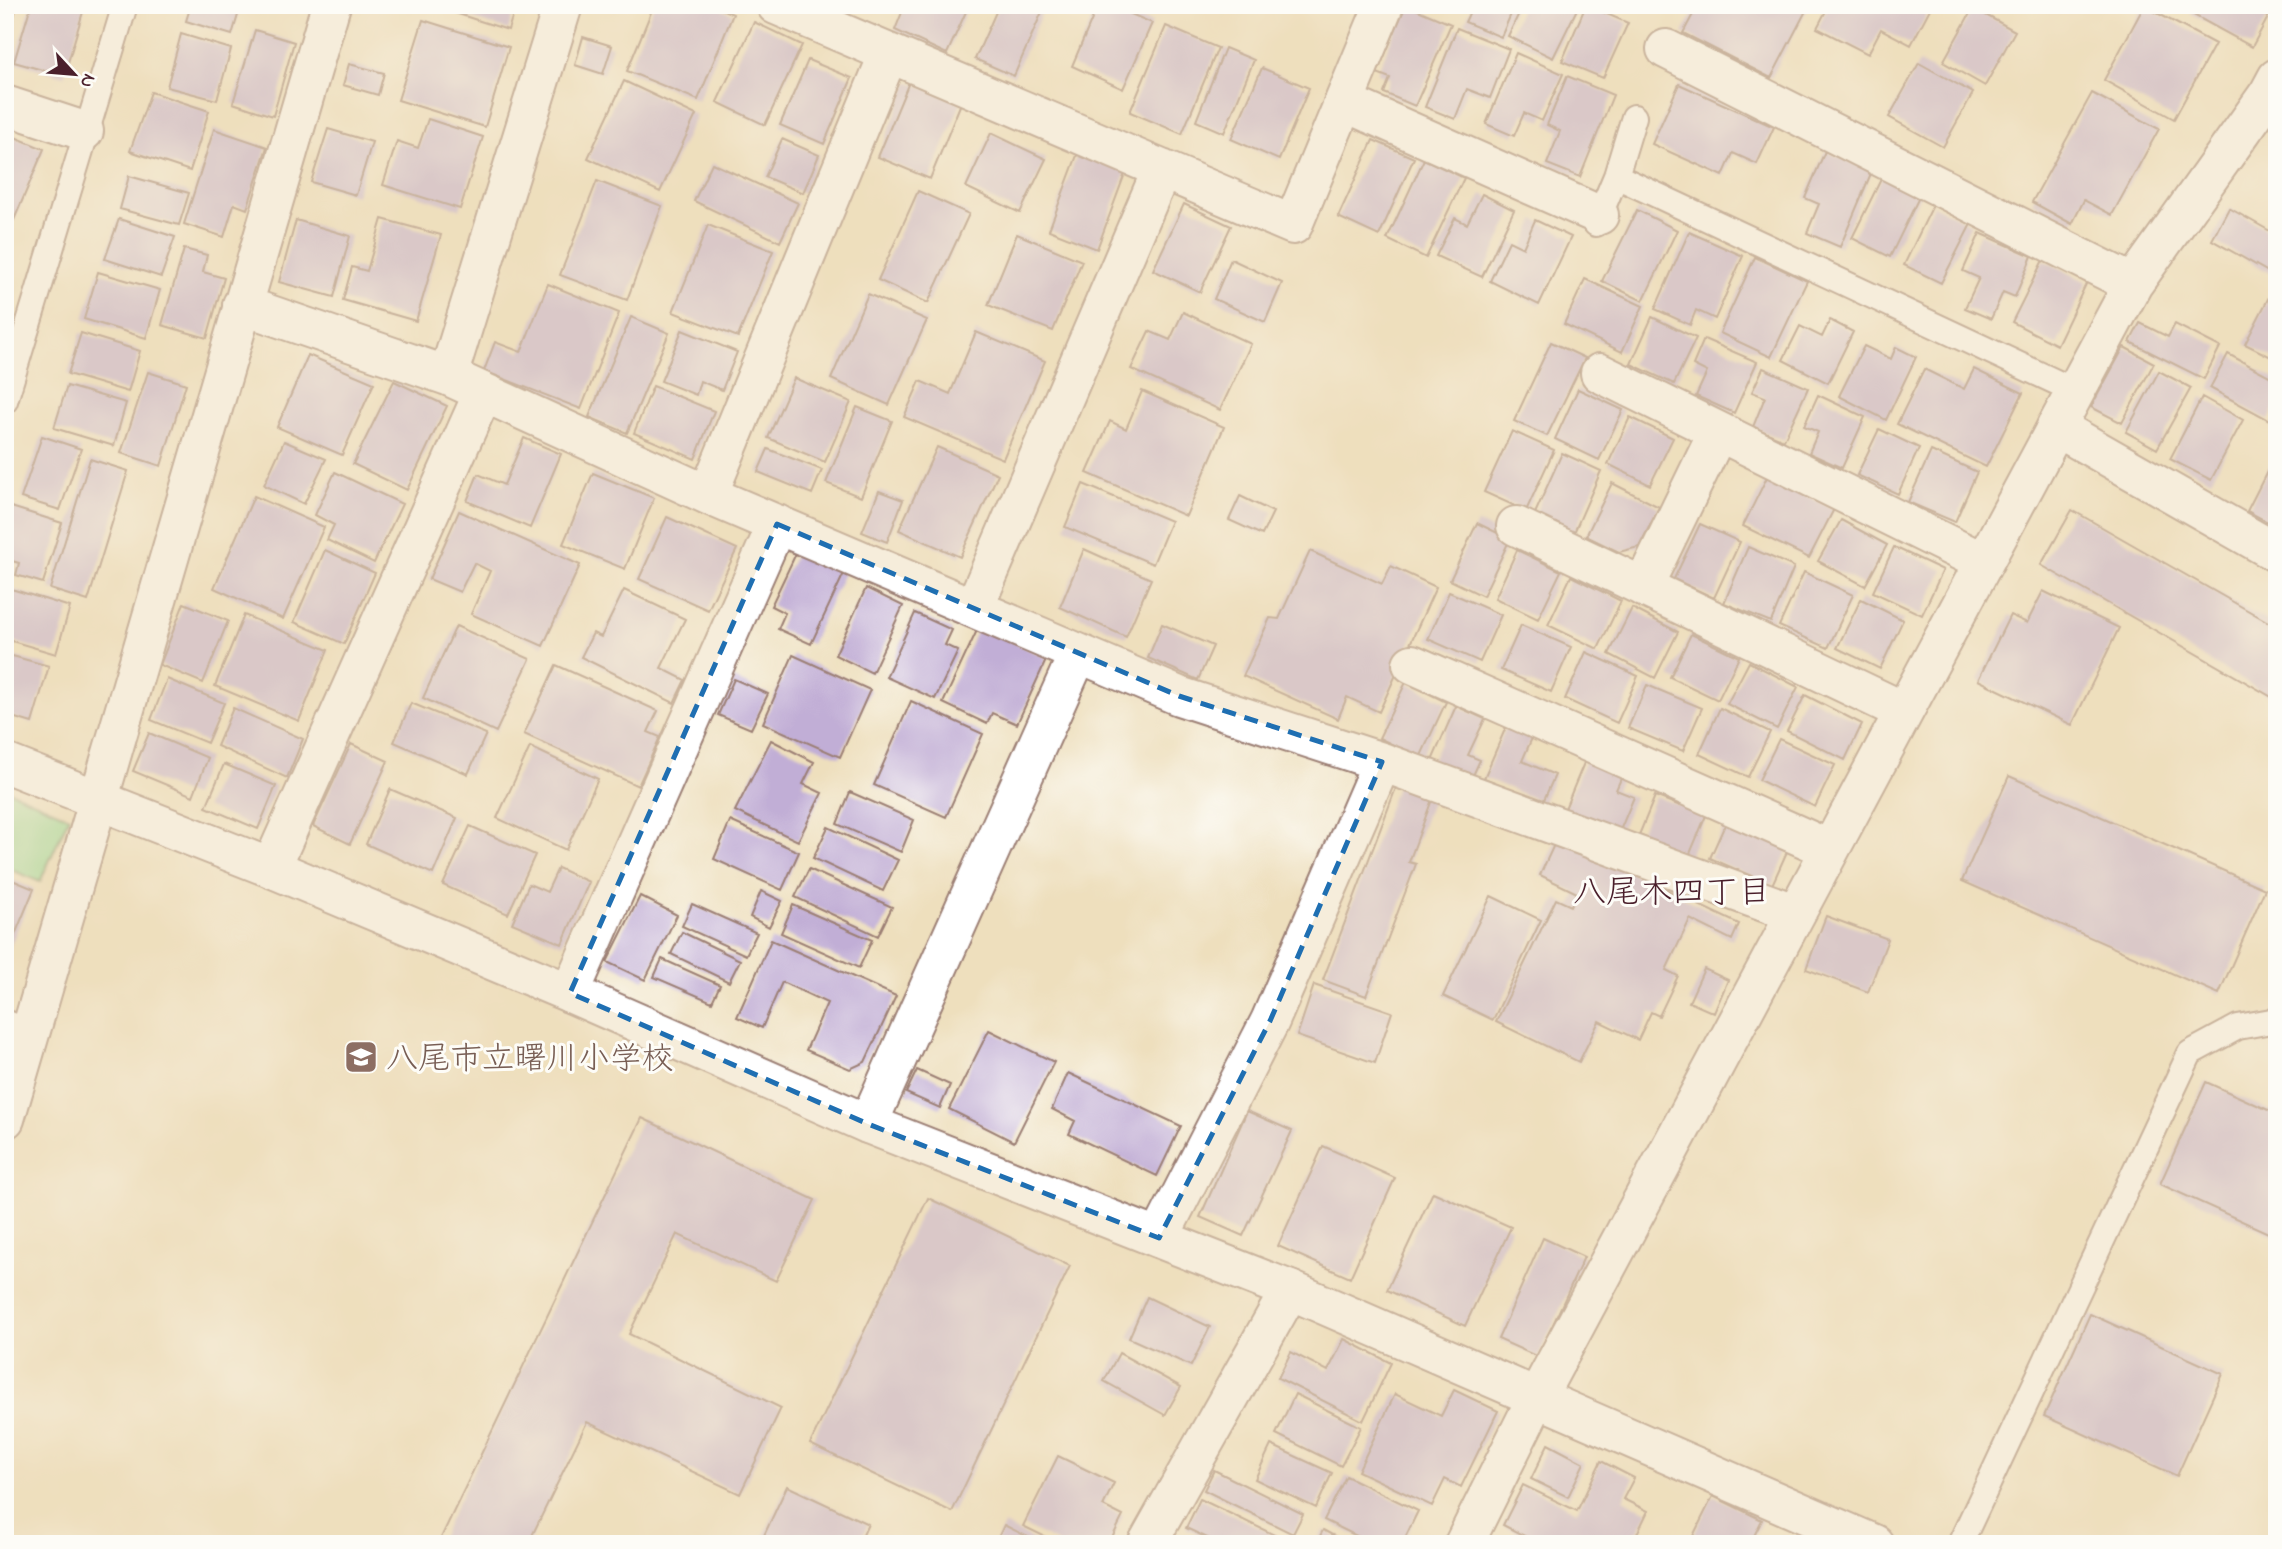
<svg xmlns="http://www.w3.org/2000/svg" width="2282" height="1549" viewBox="0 0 2282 1549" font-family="'Indie Flower','Klee One',sans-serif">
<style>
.green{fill:#91da95;stroke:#6e7c60;stroke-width:2}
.building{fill:#c1aed6}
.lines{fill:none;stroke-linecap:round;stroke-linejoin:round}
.service-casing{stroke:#9c7f74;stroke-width:28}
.minor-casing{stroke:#9c7f74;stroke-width:42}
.tertiary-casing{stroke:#9c7f74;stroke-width:42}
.service{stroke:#fff;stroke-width:24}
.minor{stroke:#fff;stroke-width:38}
.tertiary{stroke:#fff;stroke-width:38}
.marked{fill:none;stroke:#1f6fb2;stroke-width:5;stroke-dasharray:14 9;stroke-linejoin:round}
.labels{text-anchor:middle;stroke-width:6;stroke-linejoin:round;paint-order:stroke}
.education-label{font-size:32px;fill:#785e54;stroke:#fdfcf7;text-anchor:start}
.neighbourhood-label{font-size:33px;fill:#4a1f2b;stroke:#fdfcf7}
</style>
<rect width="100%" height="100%" fill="#fdfcf7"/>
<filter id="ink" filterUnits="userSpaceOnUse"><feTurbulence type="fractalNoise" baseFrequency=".0143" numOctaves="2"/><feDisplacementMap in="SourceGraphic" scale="14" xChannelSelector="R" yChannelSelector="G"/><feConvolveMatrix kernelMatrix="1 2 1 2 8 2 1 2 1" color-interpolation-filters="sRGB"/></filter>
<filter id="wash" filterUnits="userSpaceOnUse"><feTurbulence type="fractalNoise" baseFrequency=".00686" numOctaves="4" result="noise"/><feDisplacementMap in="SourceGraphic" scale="28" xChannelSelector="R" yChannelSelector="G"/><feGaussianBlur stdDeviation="1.57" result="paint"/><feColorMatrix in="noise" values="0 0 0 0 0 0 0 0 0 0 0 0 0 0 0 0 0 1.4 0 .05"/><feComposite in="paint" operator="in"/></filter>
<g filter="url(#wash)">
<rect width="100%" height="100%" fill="#eedfbd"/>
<path class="green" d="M5,789L69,817L40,882L5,867Z"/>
<g id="blocks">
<path class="building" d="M5,5H17L6,46H5Z
M31,5H85L64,76L14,62Z
M191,5H241L232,35L186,21Z
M454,5H516L508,30L452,12Z
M654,5H712L733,14L698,100L627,71Z
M905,5H969L947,54L895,30Z
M999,5H1045L1014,76L975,59Z
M1098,5H1110L1152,23L1123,89L1072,66Z
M1406,5L1451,24L1415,106L1384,93L1390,78L1377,73Z
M1473,5H1515L1501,37L1465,22Z
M1523,5H1579L1553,58L1508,36Z
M1586,5L1628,23L1603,78L1562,61Z
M1698,5H1809L1771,78L1683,33Z
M1829,5H1932L1911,45L1881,29L1868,54L1817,28Z
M2194,5H2269L2273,8L2252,47L2190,13Z
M2144,6L2215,44L2174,119L2104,80Z
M1973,8L2015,31L1985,86L1943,62Z
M423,20L509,47L485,127L398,100Z
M754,22L802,45L765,125L717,102Z
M1166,26L1218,48L1182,134L1130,112Z
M1457,28L1509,49L1490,98L1467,89L1455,119L1425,107Z
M255,30L294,42L273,116L233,103Z
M181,34L231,49L217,100L167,87Z
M583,37L612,46L603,74L575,65Z
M1225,48L1254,60L1224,133L1196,121Z
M1516,53L1563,74L1542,121L1524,113L1514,136L1486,124Z
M808,60L852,78L824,144L780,125Z
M1919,63L1973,93L1943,147L1889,117Z
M349,64L384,73L378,95L343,85Z
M1262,68L1309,88L1279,160L1231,139Z
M1567,76L1613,95L1580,177L1547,164L1560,131L1547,125Z
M624,81L696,115L660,192L588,158Z
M909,82L961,103L930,179L878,157Z
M1679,84L1774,127L1757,164L1733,153L1723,176L1652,144Z
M151,92L209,111L190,171L130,151Z
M2092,93L2159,129L2112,215L2084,200L2072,224L2032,202Z
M428,119L483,137L460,209L383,185L397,141L418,148Z
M214,129L267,147L247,209L234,204L224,237L184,224Z
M328,129L372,142L356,195L311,182Z
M5,133L44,149L14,220L5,217Z
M991,133L1046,159L1020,213L966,187Z
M782,139L819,155L803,193L765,177Z
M1373,140L1414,158L1379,236L1338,217Z
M1079,150L1127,168L1097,249L1049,230Z
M1825,151L1872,171L1840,247L1807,233L1819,204L1805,198Z
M1424,159L1464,178L1426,258L1387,239Z
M712,163L798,203L780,242L694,201Z
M1884,173L1922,191L1890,257L1852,238Z
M129,176L189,193L179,225L120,209Z
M597,181L662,206L627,300L560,275Z
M918,191L969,214L928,303L878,280Z
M1482,194L1514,210L1482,277L1436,256L1455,218L1467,224Z
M1184,204L1231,226L1200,292L1153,270Z
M1933,205L1971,224L1941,283L1904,265Z
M2229,208L2277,235V277L2212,240Z
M1637,210L1677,230L1643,301L1602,281Z
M119,219L175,237L161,277L105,259Z
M382,219L441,235L416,321L343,300L352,267L367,271Z
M296,220L350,236L334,297L279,282Z
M1535,220L1571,237L1539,305L1490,281L1509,241L1523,248Z
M708,225L773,251L738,337L673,312Z
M1689,232L1743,256L1715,319L1696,310L1690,325L1655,309Z
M1980,233L2032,256L2015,297L2003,292L1991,319L1965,308L1979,278L1963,271Z
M1017,234L1082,261L1053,331L988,305Z
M184,249L207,255L203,272L224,278L207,338L162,325Z
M1755,257L1807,281L1771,357L1720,333Z
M1231,259L1282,283L1265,322L1214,299Z
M2043,260L2087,282L2057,345L2012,322Z
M98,272L160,290L146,338L84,319Z
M1585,279L1643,306L1622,352L1564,324Z
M548,284L619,313L581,409L484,371L495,342L521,352Z
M2272,291L2277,293V360L2245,344Z
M868,294L927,320L889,405L831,379Z
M1183,312L1251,344L1220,410L1131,369L1149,331L1170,340Z
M631,317L669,333L627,433L589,417Z
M1652,317L1696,338L1674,384L1631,364Z
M1830,320L1853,332L1828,383L1783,360L1800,326L1822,337Z
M2140,323L2168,337L2175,324L2220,347L2204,379L2130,342Z
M682,330L737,352L722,390L700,381L696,395L661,381Z
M976,332L1045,361L1003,459L904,417L920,381L950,394Z
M81,333L140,351L128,392L68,374Z
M1704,339L1757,362L1734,413L1696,396L1707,372L1693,365Z
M1551,342L1585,358L1547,436L1514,421Z
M1864,346L1891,359L1896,347L1916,357L1886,420L1839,396Z
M2124,347L2154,363L2122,423L2091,407Z
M2228,354L2277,380V405L2269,420L2210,388Z
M308,355L374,383L342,455L277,427Z
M1763,368L1808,388L1784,440L1753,427L1765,397L1752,392Z
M1924,369L1964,389L1974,369L2023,393L1986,467L1897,424Z
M2159,371L2191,388L2157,449L2126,432Z
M148,372L186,384L161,466L121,453Z
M794,378L851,402L825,462L768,438Z
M394,381L447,406L407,490L353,464Z
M67,386L126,403L114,446L54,428Z
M653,386L714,411L695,459L634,433Z
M1578,389L1623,410L1599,460L1555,439Z
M1142,391L1224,427L1186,516L1087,473L1110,421L1126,429Z
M1818,395L1865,417L1842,468L1809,453L1818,432L1804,426Z
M2202,397L2243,420L2211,480L2170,459Z
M857,407L892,421L861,497L826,483Z
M1630,417L1673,438L1650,485L1608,464Z
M1879,429L1919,448L1898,494L1857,475Z
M1512,431L1554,450L1526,511L1484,492Z
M42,436L81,449L60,510L21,498Z
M524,438L561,454L530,528L467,501L478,474L504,485Z
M284,441L326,459L304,504L264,485Z
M937,447L998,474L960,557L899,530Z
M768,449L822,470L812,494L758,472Z
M1931,451L1977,472L1955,522L1908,502Z
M2277,452V527L2247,511Z
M1562,453L1601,471L1573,535L1533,518Z
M90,459L128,471L88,601L50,589Z
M335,472L402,504L374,563L327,540L334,525L315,515Z
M593,473L654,498L625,569L563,544Z
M1767,477L1834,509L1809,558L1743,526Z
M1612,483L1659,507L1639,547L1619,552L1586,536Z
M1083,484L1171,521L1153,564L1065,527Z
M879,491L903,500L887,542L862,532Z
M254,496L324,527L283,619L214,588Z
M1240,496L1273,512L1262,535L1229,520Z
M8,506L62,523L43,583L16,575L19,563L5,559Z
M2072,510L2277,627V700L2041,565Z
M459,511L580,565L543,646L471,614L490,571L474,563L460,592L429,579Z
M667,517L737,549L708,610L639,579Z
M1841,520L1887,545L1865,586L1818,561Z
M1477,523L1510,539L1483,596L1450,580Z
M1700,524L1740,542L1714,598L1674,579Z
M799,547L846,569L811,644L778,629L785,613L771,606Z
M1748,547L1794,567L1771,622L1724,603Z
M1894,547L1943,570L1922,615L1873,592Z
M1084,549L1151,579L1126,637L1060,607Z
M325,550L375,573L344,644L294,622Z
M1517,550L1561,571L1538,619L1495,598Z
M1310,551L1382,584L1391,566L1436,587L1379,712L1347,697L1338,719L1243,676L1270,618L1279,619Z
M1804,572L1853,595L1828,648L1779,626Z
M1571,576L1621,601L1598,649L1548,625Z
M8,588L70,607L56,654L5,639Z
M866,588L903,606L872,673L835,655Z
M624,590L685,619L661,668L685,680L674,703L581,657L593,633L601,637Z
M2043,591L2119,628L2072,725L1978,680L2010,615L2027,623Z
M1449,592L1501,615L1480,662L1428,639Z
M1861,599L1903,620L1880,669L1837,648Z
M184,603L228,621L203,683L160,665Z
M1632,608L1678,632L1655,678L1609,654Z
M915,613L952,630L945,645L958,651L935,699L886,677Z
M244,615L328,650L299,721L215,686Z
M1162,624L1213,646L1198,680L1148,658Z
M1521,625L1571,647L1551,692L1501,670Z
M456,626L530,659L496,732L423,698Z
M979,626L1047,658L1017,724L992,713L987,724L943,703Z
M1691,634L1739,657L1718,700L1670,677Z
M1586,652L1638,676L1617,723L1565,699Z
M5,654L49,666L32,723L5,715Z
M793,655L870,690L840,757L763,723Z
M1749,662L1798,687L1777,729L1727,704Z
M556,665L658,711L648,732L660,737L638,786L524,734Z
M167,679L224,703L207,743L151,720Z
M734,679L768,694L751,729L718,715Z
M1406,682L1446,702L1420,758L1379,738Z
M1647,685L1702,708L1683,751L1628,728Z
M1805,695L1862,724L1845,760L1787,731Z
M911,701L983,734L946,817L874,785Z
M411,703L486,734L468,774L394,742Z
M1456,706L1485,719L1468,755L1480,760L1471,780L1431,763Z
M233,708L303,739L287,778L217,746Z
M1720,708L1770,732L1748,777L1699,754Z
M1506,727L1532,738L1522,761L1555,775L1543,802L1484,778Z
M149,733L208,758L193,796L133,771Z
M1779,739L1835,765L1815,807L1759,780Z
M771,740L814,762L803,784L822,793L798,841L735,811Z
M351,744L388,761L350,844L313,826Z
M530,747L598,779L566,850L497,818Z
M1586,758L1623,774L1616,790L1634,797L1619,833L1564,811Z
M224,764L276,786L258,829L206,807Z
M2009,776L2265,889L2219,994L1962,881Z
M1399,780L1434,794L1409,862L1416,864L1366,996L1323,980Z
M390,789L457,818L433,874L366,844Z
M850,792L914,820L901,852L837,824Z
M1685,795L1710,806L1689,856L1639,835L1655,796L1680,806Z
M1728,818L1790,845L1772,885L1710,858Z
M730,821L799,852L782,890L714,859Z
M470,826L535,855L508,914L443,885Z
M828,827L898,860L883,891L813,858Z
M1557,838L1739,924L1732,940L1690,919L1666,970L1678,976L1659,1016L1651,1012L1638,1040L1599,1021L1579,1062L1496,1022L1556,899L1571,906L1577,893L1540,875Z
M558,868L589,882L562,944L512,923L529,884L547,892Z
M809,869L892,907L878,936L795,897Z
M5,877L34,889L5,959Z
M761,891L782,901L769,927L750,917Z
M640,896L677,915L645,980L607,962Z
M1491,896L1541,920L1493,1020L1443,996Z
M692,904L757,933L746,955L682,926Z
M793,905L872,940L859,968L781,933Z
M1826,916L1888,939L1868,992L1806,969Z
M682,932L740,960L729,982L671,954Z
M771,940L896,996L865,1062L850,1069L806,1050L827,1003L782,982L762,1028L737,1017Z
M662,959L720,985L712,1002L654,977Z
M1704,969L1728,980L1714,1013L1689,1002Z
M1314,985L1392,1012L1375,1063L1297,1036Z
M989,1030L1054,1062L1014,1142L949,1109Z
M917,1070L950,1085L940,1108L906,1093Z
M1068,1073L1181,1126L1157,1176L1069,1134L1075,1121L1052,1109Z
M2206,1082L2277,1114V1237L2160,1184Z
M1247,1111L1292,1131L1243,1236L1200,1217Z
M642,1118L815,1200L776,1281L677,1234L629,1334L781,1408L740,1494L587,1422L528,1544H438Z
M1323,1146L1395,1178L1350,1278L1278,1246Z
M1433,1192L1511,1227L1465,1326L1387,1290Z
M928,1198L1070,1266L952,1512L810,1444Z
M1543,1238L1584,1257L1538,1357L1498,1339Z
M1147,1297L1210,1327L1191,1366L1129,1338Z
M2090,1314L2223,1374L2177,1476L2044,1416Z
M1344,1339L1391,1363L1363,1421L1278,1378L1291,1352L1328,1371Z
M1119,1353L1181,1387L1165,1415L1104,1381Z
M1454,1390L1498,1411L1461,1487L1445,1479L1432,1506L1358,1471L1395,1394L1441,1416Z
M1295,1394L1361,1427L1341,1466L1276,1434Z
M1548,1444L1584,1463L1568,1497L1531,1479Z
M1271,1445L1332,1473L1316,1508L1255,1479Z
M1058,1456L1114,1483L1103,1506L1123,1516L1109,1544H1060L1023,1526Z
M1601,1461L1634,1478L1623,1499L1648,1511L1632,1544H1540L1503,1525L1523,1485L1577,1511Z
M1214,1470L1303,1514L1293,1534L1204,1490Z
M1346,1476L1418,1511L1402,1544H1373L1324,1520Z
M787,1486L868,1524L859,1544H760Z
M1713,1496L1762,1520L1750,1544H1689Z
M1200,1499L1293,1544H1220L1186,1528Z
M1004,1525L1042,1544H995Z
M1323,1530L1349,1544H1316Z"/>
</g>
</g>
<g filter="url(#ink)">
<use href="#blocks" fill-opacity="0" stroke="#9c7f74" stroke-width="2"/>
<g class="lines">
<defs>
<path id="service" d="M1616,176L2075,391
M1596,224L1616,176L1634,117
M5,401L125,5
M5,1022L31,1033
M1960,1544L2190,1053L2238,1027L2277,1020"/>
<path id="minor" d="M776,5L1293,225L1384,5
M1666,49L2133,284
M1344,102L1599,215
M5,105L84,131
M242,305L448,376L708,495L1179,696L1382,762L1794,913
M1600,373L1983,562
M448,376L563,5
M2056,427L2277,553
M708,495L889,53
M1516,526L1903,711
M1643,587L1718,432
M974,608L1162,169
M1412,664L1829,849
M271,868L483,393
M570,993L777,524
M5,1119L331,5
M868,1124L1078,654
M1159,1238L1270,1021L1382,762
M1147,1544L1290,1290
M1464,1544L1537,1397L2133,284L2269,93L2277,78"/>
<path id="tertiary" d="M5,763L271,868L570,993L868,1124L1290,1290L1874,1544"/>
</defs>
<use href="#service" class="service-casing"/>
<use href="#minor" class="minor-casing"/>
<use href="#tertiary" class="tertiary-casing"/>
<use href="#service" class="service"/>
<use href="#minor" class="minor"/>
<use href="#tertiary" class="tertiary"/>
</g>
</g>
<path d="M0 0H2282V1549H0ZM777,524L1179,696L1382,762L1270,1021L1159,1238L868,1124L570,993Z" fill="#eedfbd" fill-opacity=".55" fill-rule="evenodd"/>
<path class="marked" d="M777,524L1179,696L1382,762L1270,1021L1159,1238L868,1124L570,993Z"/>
<defs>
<symbol id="school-square" viewBox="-11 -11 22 22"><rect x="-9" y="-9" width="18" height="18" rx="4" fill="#8d6e63" stroke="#fdfcf7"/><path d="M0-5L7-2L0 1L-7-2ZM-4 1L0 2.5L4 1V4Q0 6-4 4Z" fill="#fff"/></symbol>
</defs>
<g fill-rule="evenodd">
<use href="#school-square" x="342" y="1038" width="38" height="38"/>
</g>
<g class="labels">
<g class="education-label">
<text x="386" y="1068">八尾市立曙川小学校</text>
</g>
<g class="neighbourhood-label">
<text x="1672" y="902">八尾木四丁目</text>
</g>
</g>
<rect width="2282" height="1549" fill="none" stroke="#fdfcf7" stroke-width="28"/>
<g transform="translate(74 74) rotate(116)" stroke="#fdfcf7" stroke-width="5" paint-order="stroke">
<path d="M0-5L12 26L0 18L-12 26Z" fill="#4a1f2b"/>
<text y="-10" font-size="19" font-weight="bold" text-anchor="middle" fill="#4a1f2b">N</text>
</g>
</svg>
